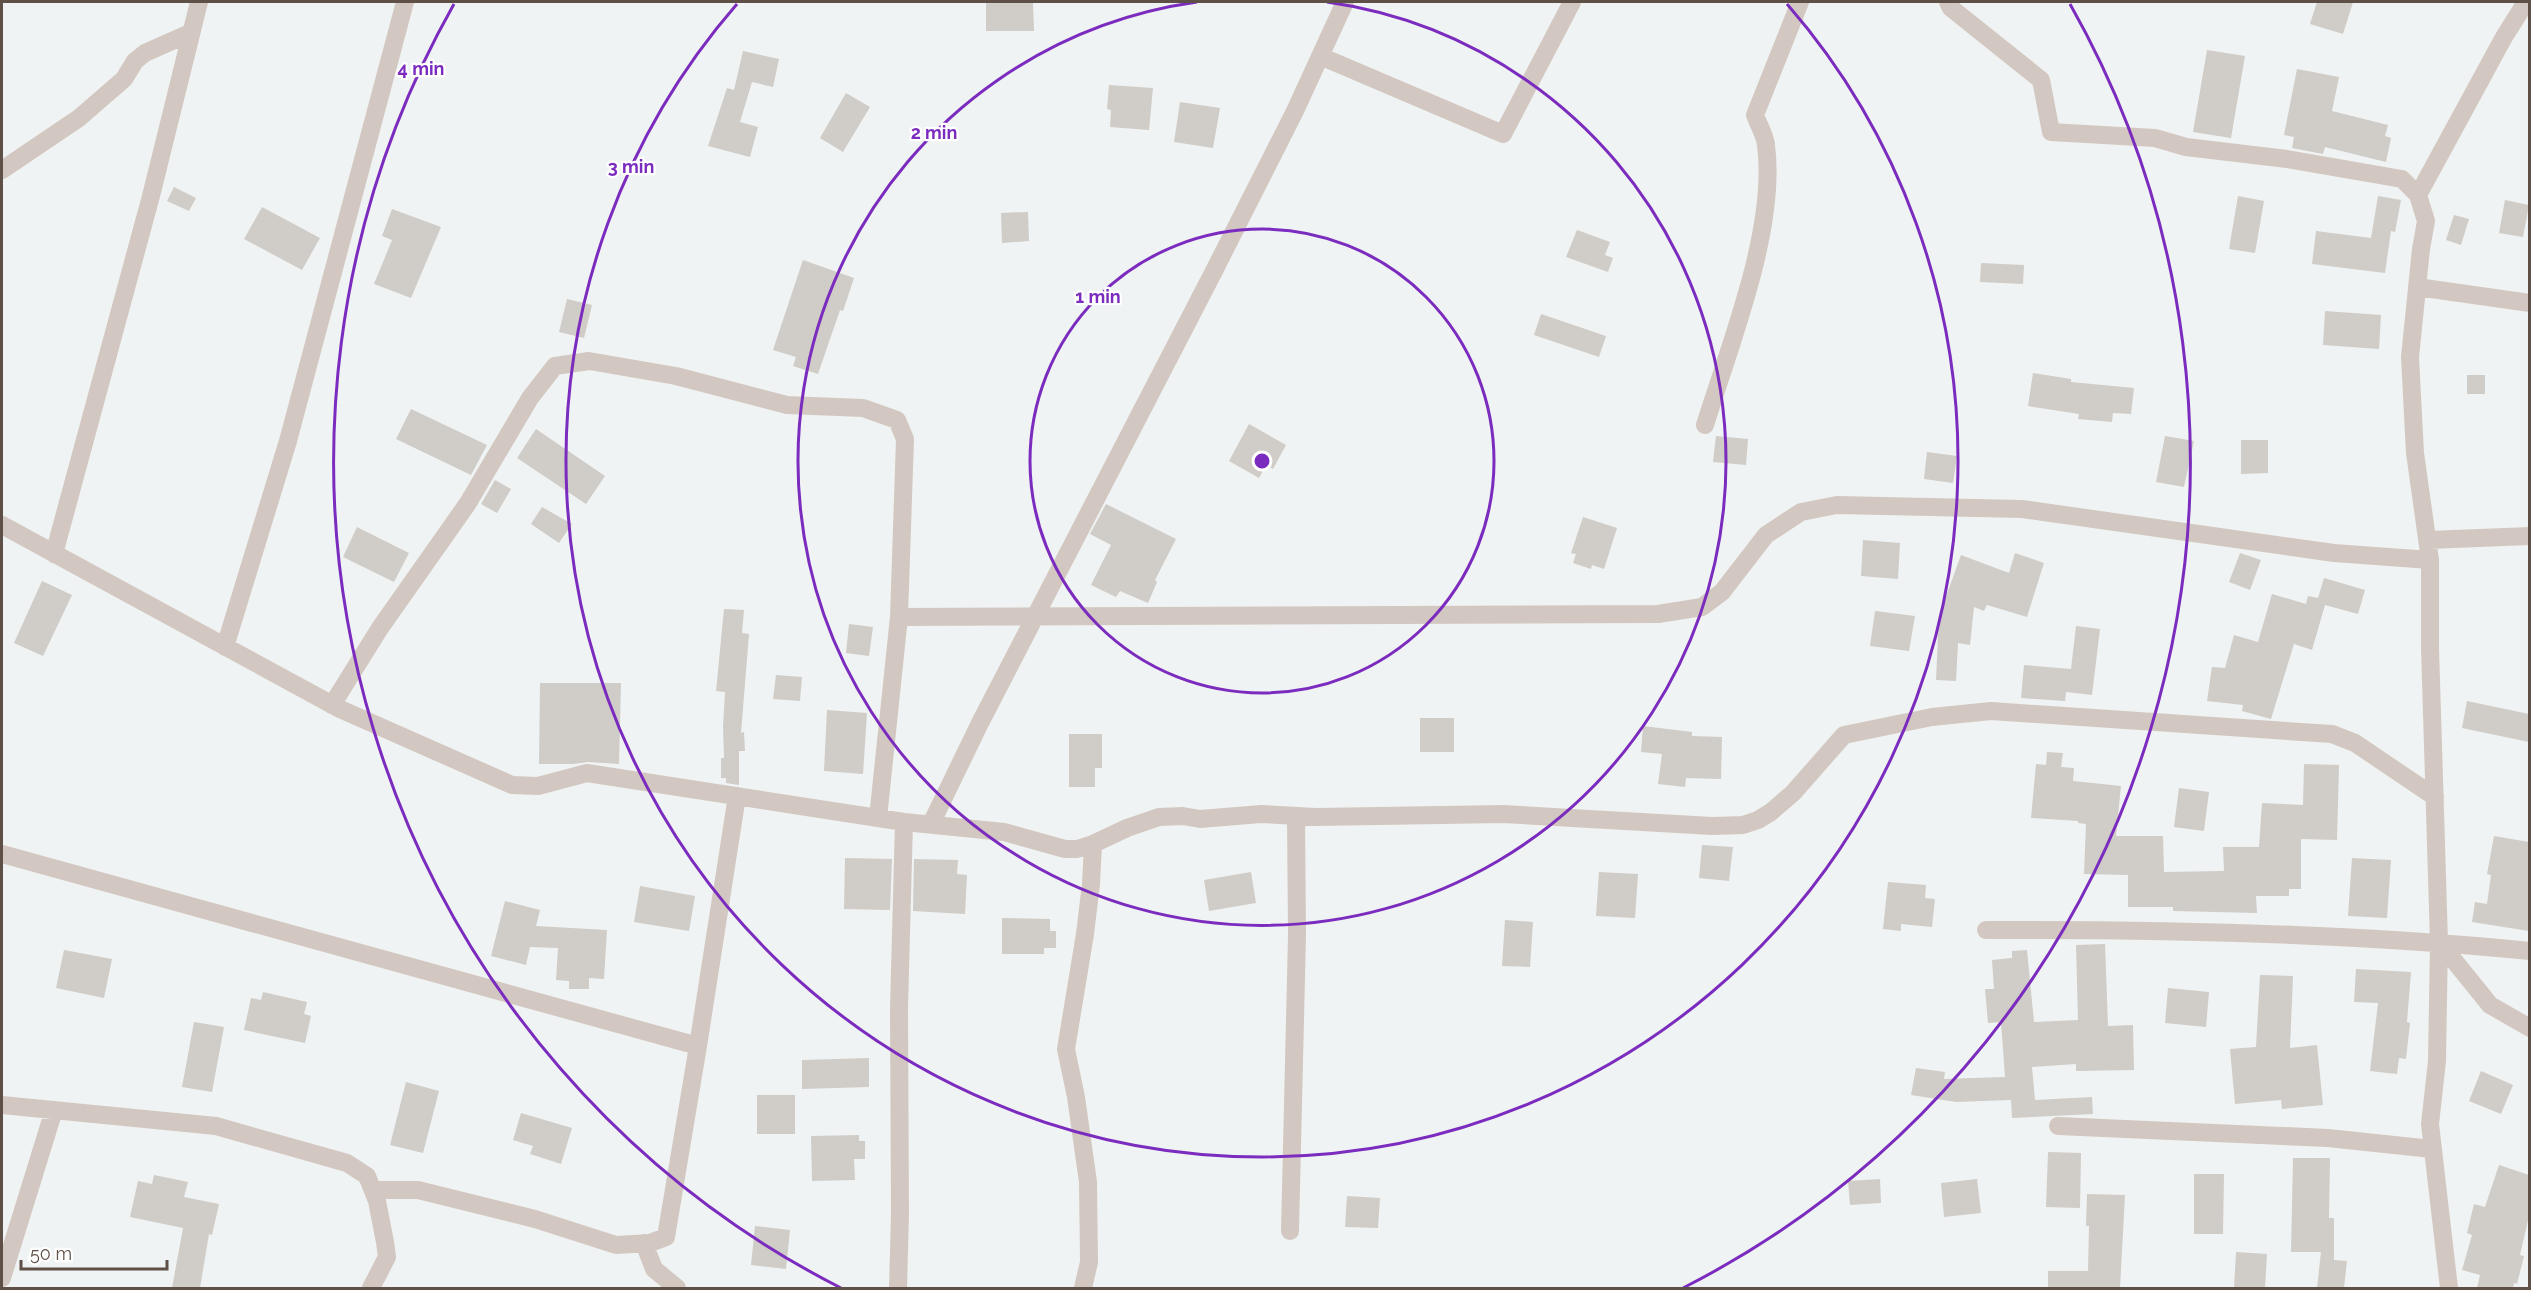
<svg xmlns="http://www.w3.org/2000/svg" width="2531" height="1290" viewBox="0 0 2531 1290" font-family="Raleway,sans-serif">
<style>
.building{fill:#d0ccc7}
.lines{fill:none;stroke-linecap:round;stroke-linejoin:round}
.street{stroke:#d3c8c1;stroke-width:18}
.ring{fill:none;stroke:#7b2cbf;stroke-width:3}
.centre{fill:#7b2cbf;stroke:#fff;stroke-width:3}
.ring-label{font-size:18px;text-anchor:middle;font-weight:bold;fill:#7b2cbf;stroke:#fff;stroke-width:4.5;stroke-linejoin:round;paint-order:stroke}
</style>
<rect width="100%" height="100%" fill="#f0f3f3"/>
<path class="building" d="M986,2H1033L1034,31H986Z
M2317,2H2353L2343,34L2310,24Z
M2207,50L2245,56L2231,138L2193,132Z
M743,51L779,59L773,87L752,82L740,122L758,127L750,157L708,146L727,88L734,90Z
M2297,69L2339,77L2332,111L2388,125L2385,136L2391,138L2386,162L2325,147L2323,154L2292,148L2294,137L2284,135Z
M1109,85L1153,88L1149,130L1110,127L1111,110L1107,109Z
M846,93L870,107L843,152L820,138Z
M1180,102L1220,108L1213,148L1174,142Z
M174,187L196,198L189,211L167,201Z
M2238,196L2264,201L2255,253L2229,249Z
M2378,196L2401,200L2395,232L2391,231L2385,273L2312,264L2316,231L2371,238Z
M2505,200L2529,205L2523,237L2499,233Z
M262,207L320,238L302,270L244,239Z
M392,209L441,227L411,298L374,284L392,240L382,236Z
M1028,212L1029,241L1002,243L1001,213Z
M2454,215L2469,219L2461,245L2446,240Z
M1577,230L1610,242L1605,255L1613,258L1608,272L1566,257Z
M803,260L854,278L843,311L840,310L818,374L793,366L796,357L773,350Z
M1981,263L2024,265L2023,284L1980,282Z
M567,299L592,305L584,338L559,332Z
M2325,311L2381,315L2379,349L2323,345Z
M1541,314L1606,336L1599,357L1534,335Z
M2033,373L2071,379V382L2134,388L2131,414L2113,413L2112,422L2078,419L2079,414L2028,406Z
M2467,375H2485V394H2467Z
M411,409L487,445L471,475L396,439Z
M1249,424L1286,445L1273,469L1266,465L1259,478L1229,461Z
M536,429L605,476L586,504L517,458Z
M1716,436L1748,439L1746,465L1713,462Z
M2165,436L2194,441L2184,487L2156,482Z
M2241,440H2268V473L2241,474Z
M1927,452L1957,456L1953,483L1924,479Z
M495,480L511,489L497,513L481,504Z
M1106,504L1176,539L1155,580L1157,582L1148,603L1120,591L1116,597L1091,585L1111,545L1090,534Z
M542,507L572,524L559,543L531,524Z
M1583,517L1617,528L1604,569L1592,565L1591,569L1573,563L1576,554L1571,553Z
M357,527L409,553L394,582L343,557Z
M1863,540L1900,543L1898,579L1861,576Z
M2015,553L2044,563L2027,617L1987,605L1984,611L1974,607L1970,645L1958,643L1956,681L1936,680L1939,616L1961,555L2009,573Z
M2240,553L2261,560L2250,590L2229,582Z
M2324,578L2365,590L2358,614L2325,605L2312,650L2294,644L2271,719L2242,711L2243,705L2207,701L2212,667L2225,668L2234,635L2258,642L2272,594L2306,604L2308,596L2318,598Z
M42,581L72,595L43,656L14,643Z
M724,609L744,610L742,633L749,634L741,733L744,732L745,751H739V785L726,783V778H721V758H724L723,726L725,692L716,691Z
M1875,611L1915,616L1909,651L1870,646Z
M849,624L873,627L869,656L846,653Z
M2076,626L2100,629L2092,695L2066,692L2065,701L2021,698L2024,665L2071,669Z
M776,675L802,677L800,701L773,699Z
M540,683H621L619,764L588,762L573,764H539Z
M2467,701L2529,714V742L2462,728Z
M827,710L867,713L863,774L824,771Z
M1420,718H1454V752H1420Z
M1643,726L1692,732V736L1722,737L1721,779L1686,778L1685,787L1658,784L1662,754L1641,752Z
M1069,734H1102V768H1095V787H1069Z
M2047,752L2063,753L2061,767L2074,768L2073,781L2121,786L2116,836H2163L2164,872L2224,871L2223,847H2259L2262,803L2303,805L2304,764L2339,765L2337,840L2301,839V889H2289V896H2256L2257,913L2173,911V907H2128V875L2084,874L2086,824L2078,823V821L2031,818L2036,764L2046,765Z
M2179,788L2209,792L2204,831L2174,827Z
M2494,836L2529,842V931L2472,922L2475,902L2487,904L2491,875L2487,874Z
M1702,845L1733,847L1729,881L1699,878Z
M845,858L892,859L890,910L844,909Z
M2352,858L2391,860L2387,918L2348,916Z
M914,859L958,860L957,874L967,875L965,914L913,911Z
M1251,872L1256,903L1209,911L1204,880Z
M1599,872L1638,874L1635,918L1596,916Z
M1888,882L1926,885L1925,898L1935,899L1932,927L1901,924V931L1883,929Z
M640,886L695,896L689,931L634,922Z
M505,901L540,910L536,926L607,930L604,979L589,978V989H569V981L556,980L558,948L530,947L526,965L491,956Z
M1002,918L1050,919V931H1056V948H1044V954H1002Z
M1505,920L1533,922L1530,967L1502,966Z
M2105,944L2108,1026L2133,1025L2134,1070L2076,1071V1064L2032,1067L2035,1100L2092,1097L2093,1114L2012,1118L2011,1100L1956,1102L1911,1095L1916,1068L1945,1072L1944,1079L2005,1077L2001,1022L1988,1023L1985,989H1994L1992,960L2012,958V951L2027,950L2034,1022L2078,1020L2076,945Z
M64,950L112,959L104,998L56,988Z
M2356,969L2411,972L2407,1022L2410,1023L2406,1059L2399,1058L2397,1074L2370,1071L2378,1003L2354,1002Z
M2260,975L2293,976L2290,1048L2317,1045L2323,1105L2282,1109L2281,1100L2235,1104L2230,1049L2256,1047Z
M2168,988L2209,992L2206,1027L2165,1023Z
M263,992L307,1002L304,1014L311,1016L305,1043L244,1030L251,998L261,1000Z
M194,1022L224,1027L212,1092L182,1087Z
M869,1058V1087L802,1089V1060Z
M2481,1071L2513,1085L2501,1114L2469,1101Z
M406,1082L439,1091L423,1153L390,1145Z
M757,1095H795V1134H757Z
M521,1113L572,1128L561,1164L530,1154L533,1146L513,1140Z
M859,1135V1141H865V1159H854L855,1180L812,1181L811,1136Z
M2048,1152L2081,1153L2080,1208L2046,1207Z
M2293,1158H2330L2329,1218H2334V1260L2347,1261L2344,1288H2317L2321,1252H2291Z
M2499,1165L2529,1175V1216L2520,1255L2524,1256L2517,1284L2514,1283L2513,1288H2477L2480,1275L2462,1270L2472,1235L2467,1233L2474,1204L2485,1207Z
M2194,1174H2224L2223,1234H2194Z
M154,1175L188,1182L184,1197L219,1204L212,1235L209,1234L200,1288H172L183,1228L130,1217L138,1181L152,1184Z
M1880,1179L1881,1203L1850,1205L1848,1181Z
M1977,1179L1981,1213L1944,1217L1941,1183Z
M2087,1194L2125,1195L2120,1288H2048V1271H2088L2089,1226H2086Z
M1347,1196L1380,1198L1378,1228L1345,1227Z
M755,1226L790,1230L786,1269L751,1265Z
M2236,1252L2267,1254L2265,1288H2234Z"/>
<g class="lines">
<path class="street" d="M1948,2L1951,8L2041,80L2051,132L2155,138L2186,147L2287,159L2402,179L2418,195L2426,221L2421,249L2410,357L2415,453L2430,560V648L2439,942L2437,1061L2430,1124L2449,1288
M1320,56L1503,134L1572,2
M2,170L79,118L124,79L135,61L145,53L190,33
M2418,195L2504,37L2526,2
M2417,287L2530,303
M1705,425C1730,344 1777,229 1766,145C1765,135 1758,124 1755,115L1800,2
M2,525L340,709L512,785L538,786L587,773L904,822L1004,832L1065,849H1077L1093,844L1127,828L1159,817L1183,816L1200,819L1261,814L1316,817L1503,814L1712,826L1743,825L1758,820L1771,812L1793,793L1844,735L1932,717L1991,711L2332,734L2355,743L2435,797
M2428,540L2530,536
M54,554L151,196L199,2
M899,617L1658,614L1702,607L1722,592L1766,535L1801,512L1837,505L2022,509L2334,553L2430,560
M225,647L288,441L405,2
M332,705L380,628L468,503L530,398L555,366L589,361L676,376L787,405L863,408L897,420L905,439L899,617L878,818
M931,824L980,723L1214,271L1295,111L1345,2
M2,854L698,1046L737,796
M1986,930C2167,929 2349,933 2530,951
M2439,942L2490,1005L2530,1028
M2,1105L216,1126L347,1163L367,1176L377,1201L385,1242L387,1257L371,1288
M2058,1126L2328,1138L2432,1149
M373,1190H418L535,1219L616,1245L650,1243L666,1237L698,1046
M1290,1231L1297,935L1296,816
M644,1243L654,1269L677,1288
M2,1278L54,1110
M898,1288L900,1214L899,1008L904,822
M1083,1288L1089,1262L1088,1182L1076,1097L1066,1049L1085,934L1091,884L1093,844"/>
</g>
<g class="ring">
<circle cx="1262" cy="461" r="232"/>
<path d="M1327 2A464 464 0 1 1 1197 2"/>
<path d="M1787 4A696 696 0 1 1 737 4"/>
<path d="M841 1288A928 928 0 0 1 454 4M2070 4A928 928 0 0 1 1683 1288"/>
</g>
<circle cx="1262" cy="461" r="9" class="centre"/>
<g class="ring-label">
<text x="421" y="75">4 min</text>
<text x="934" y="139">2 min</text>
<text x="631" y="173">3 min</text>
<text x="1098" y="303">1 min</text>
</g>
<rect width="2531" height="1290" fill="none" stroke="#5f5047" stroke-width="6"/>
<path d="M21 1260v9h146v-9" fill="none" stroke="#5f5047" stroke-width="3"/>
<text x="30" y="1260" font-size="18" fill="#5f5047" stroke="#ffffff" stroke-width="4.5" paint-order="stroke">50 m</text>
</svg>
